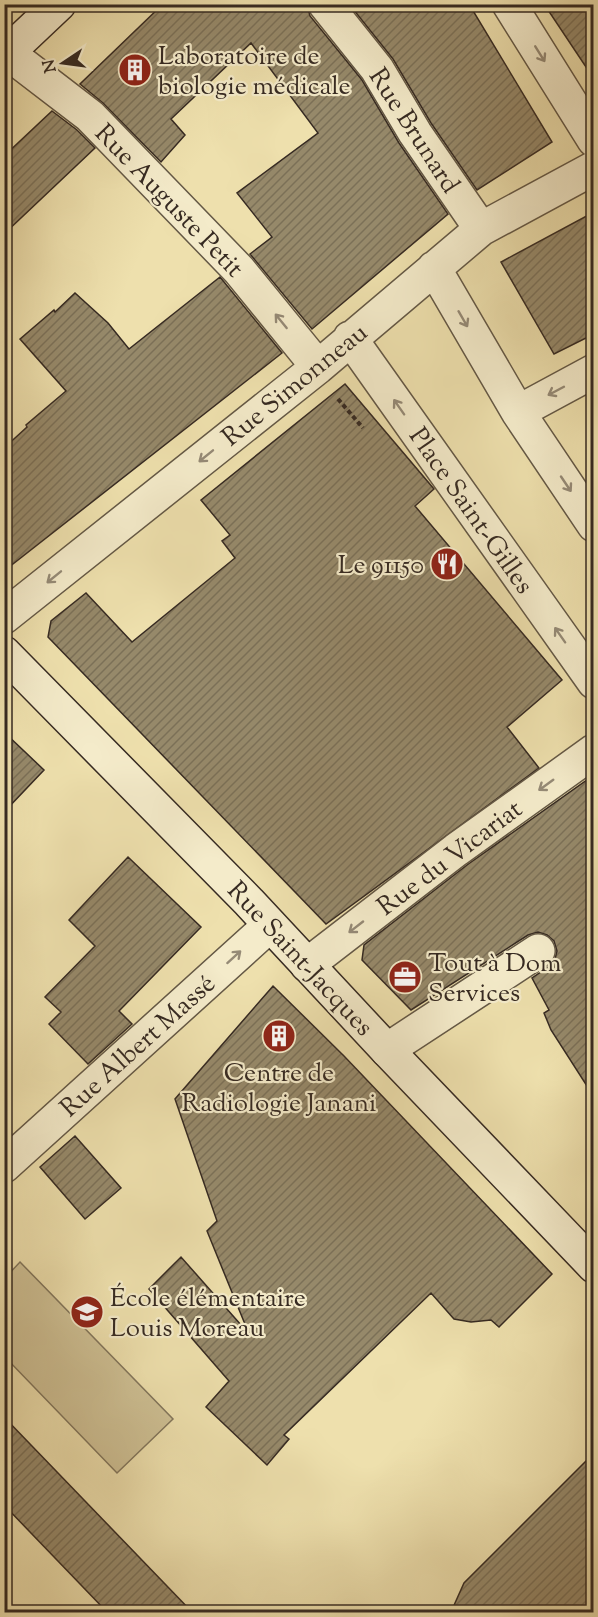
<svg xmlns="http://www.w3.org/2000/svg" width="598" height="1617" viewBox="0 0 598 1617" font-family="'Sorts Mill Goudy',serif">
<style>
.pitch{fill:#cfc195;stroke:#82765c;stroke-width:1.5}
.building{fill:url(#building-hatch);stroke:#362a22;stroke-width:1.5}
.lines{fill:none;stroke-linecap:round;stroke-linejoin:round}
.minor-casing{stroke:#645845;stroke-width:36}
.tertiary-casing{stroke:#645845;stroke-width:36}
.secondary-casing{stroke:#362a22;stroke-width:36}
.path{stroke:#362a22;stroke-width:4;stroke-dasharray:4.5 3;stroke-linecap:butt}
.minor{stroke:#f4ebca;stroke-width:33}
.tertiary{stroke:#f4ebca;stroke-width:33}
.secondary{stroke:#f4ebca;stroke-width:33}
.oneway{stroke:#958a76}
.labels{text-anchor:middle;stroke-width:4.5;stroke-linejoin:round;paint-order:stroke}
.poi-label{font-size:26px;fill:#362a22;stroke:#f4ebca;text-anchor:start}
.street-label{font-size:26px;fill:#362a22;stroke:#f4ebca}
</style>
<defs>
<pattern id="building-hatch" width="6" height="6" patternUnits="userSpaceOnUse" patternTransform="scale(1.5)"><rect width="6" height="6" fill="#96896a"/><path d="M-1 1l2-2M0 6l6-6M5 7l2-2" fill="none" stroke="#7b7057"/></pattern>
</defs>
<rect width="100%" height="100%" fill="#eee0ad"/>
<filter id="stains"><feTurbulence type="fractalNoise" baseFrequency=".00333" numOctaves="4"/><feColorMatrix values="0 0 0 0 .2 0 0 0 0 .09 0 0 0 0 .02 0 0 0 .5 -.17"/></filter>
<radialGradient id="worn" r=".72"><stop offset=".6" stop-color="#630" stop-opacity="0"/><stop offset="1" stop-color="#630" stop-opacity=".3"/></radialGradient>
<path class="pitch" d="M20,1262L173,1419L117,1473L5,1357V1278Z"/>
<path class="building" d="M163,4H307L310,16L362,80L399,143L448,214L312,329L250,254L272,237L237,193L318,133L251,43L171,119L185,135L161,162L103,103L80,84Z
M349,4H469L552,142L477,190L431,123L393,59Z
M544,4H594V79Z
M52,111L77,130L95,148L4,234V156Z
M594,212V334L554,354L501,262Z
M220,277L282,353L4,571V448L27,427L26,425L66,391L20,339L54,310L55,312L75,293L108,323L129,349Z
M345,384L434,489L415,506L562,680L507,727L539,768L326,924L48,637L51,621L86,593L132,642L235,558L222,541L230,535L201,500Z
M4,732L44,770L4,812Z
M594,775V1097L551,1030L544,1013L549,1010L532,978L548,967L555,959L557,951L554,941L547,935L538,932L528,935L411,1010L362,960L364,945L467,865Z
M128,857L201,927L119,1011L132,1024L88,1064L49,1024L61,1012L45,997L95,946L69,920Z
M273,986L344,1056L552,1274L499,1327L491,1320L471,1322L454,1319L431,1293L284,1435L289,1439L267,1465L206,1407L229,1381L149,1289L181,1257L249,1334L207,1231L217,1221L175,1099Z
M75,1136L121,1188L85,1219L40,1167Z
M4,1417L192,1612H107L4,1505Z
M594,1453V1612H451L464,1583Z"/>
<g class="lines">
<defs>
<path id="minor" d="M325,4L377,69L415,133L481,229
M4,50L90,116L239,270L318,367
M434,268L518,412L594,525
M350,338L594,682
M518,412L594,371
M4,617L318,367L481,229L594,168
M307,965L456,850L594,751
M387,1050L538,951
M4,1166L270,925"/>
<path id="tertiary" d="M509,4L594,140"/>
<path id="secondary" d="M4,56L59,4
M4,653L249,902L387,1050L594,1266"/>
</defs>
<use href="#minor" class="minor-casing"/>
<use href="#tertiary" class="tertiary-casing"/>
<use href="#secondary" class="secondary-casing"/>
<path class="path" d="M338,399L363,428"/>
<use href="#minor" class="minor"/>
<use href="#tertiary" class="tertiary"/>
<use href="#secondary" class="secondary"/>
</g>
<defs><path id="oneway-shaft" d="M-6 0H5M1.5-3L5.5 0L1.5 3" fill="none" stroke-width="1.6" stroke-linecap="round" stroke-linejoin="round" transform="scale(1.5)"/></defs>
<g class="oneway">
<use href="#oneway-shaft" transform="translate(540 54) rotate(58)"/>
<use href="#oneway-shaft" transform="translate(463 319) rotate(60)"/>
<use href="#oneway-shaft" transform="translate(281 321) rotate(-129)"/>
<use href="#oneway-shaft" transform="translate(556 391) rotate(152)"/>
<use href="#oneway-shaft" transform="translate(399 407) rotate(-125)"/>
<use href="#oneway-shaft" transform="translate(206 456) rotate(141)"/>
<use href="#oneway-shaft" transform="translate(566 484) rotate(56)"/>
<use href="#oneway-shaft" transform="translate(54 577) rotate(141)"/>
<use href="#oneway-shaft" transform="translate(560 635) rotate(-125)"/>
<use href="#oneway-shaft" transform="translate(546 785) rotate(144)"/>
<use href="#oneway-shaft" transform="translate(356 927) rotate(142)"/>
<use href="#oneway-shaft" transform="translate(234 957) rotate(-42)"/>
</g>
<defs>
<symbol id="building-disc" viewBox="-11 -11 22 22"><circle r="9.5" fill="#8f2418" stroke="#f4ebca"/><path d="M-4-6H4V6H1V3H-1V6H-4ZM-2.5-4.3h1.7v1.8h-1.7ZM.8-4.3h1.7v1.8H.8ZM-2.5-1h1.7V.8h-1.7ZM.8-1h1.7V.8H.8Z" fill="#fff"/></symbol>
<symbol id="restaurant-disc" viewBox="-11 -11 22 22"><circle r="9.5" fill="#8f2418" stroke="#f4ebca"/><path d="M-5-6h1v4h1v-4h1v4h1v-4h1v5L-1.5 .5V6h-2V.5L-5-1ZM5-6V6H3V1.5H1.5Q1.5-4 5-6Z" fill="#fff"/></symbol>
<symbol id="office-disc" viewBox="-11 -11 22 22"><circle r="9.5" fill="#8f2418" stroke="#f4ebca"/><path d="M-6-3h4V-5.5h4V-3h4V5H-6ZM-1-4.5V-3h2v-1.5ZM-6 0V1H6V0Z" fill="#fff"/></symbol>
<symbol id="school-disc" viewBox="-11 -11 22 22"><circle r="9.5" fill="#8f2418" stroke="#f4ebca"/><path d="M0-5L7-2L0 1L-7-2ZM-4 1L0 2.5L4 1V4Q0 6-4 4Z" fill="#fff"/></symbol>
</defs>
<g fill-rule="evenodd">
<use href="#building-disc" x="116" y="51" width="38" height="38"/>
<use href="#restaurant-disc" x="428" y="545" width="38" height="38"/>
<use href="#office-disc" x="386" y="958" width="38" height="38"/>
<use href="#building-disc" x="260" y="1017" width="38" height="38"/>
<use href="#school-disc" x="68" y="1293" width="38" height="38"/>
</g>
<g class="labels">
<g class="poi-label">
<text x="158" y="64">Laboratoire de<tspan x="158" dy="30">biologie médicale</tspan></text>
<text x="424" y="573" text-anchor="end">Le 91150</text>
<text x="428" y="971">Tout à Dom<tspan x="428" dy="30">Services</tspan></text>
<text x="279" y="1081" text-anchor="middle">Centre de<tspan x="279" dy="30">Radiologie Janani</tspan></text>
<text x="110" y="1306">École élémentaire<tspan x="110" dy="30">Louis Moreau</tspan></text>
</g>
<g class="street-label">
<text transform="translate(415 130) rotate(57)" y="9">Rue Brunard</text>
<text transform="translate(170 200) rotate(46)" y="9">Rue Auguste Petit</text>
<text transform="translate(294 384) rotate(-39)" y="9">Rue Simonneau</text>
<text transform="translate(472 510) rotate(55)" y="9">Place Saint-Gilles</text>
<text transform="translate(449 857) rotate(-37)" y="9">Rue du Vicariat</text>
<text transform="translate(301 958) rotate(47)" y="9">Rue Saint-Jacques</text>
<text transform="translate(137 1045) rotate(-42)" y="9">Rue Albert Massé</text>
</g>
</g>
<rect width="598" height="1617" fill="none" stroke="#eee0ad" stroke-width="24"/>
<rect x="6" y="6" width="586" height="1605" fill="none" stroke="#362a22" stroke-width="3"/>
<rect x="12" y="12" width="574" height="1593" fill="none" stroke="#362a22" stroke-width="1.5"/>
<g transform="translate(63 63) rotate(257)" stroke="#f4ebca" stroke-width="4.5" paint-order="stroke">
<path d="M0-4.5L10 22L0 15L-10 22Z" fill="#362a22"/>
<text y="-9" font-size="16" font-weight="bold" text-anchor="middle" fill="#362a22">N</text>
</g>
<rect width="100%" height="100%" filter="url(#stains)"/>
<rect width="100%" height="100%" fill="url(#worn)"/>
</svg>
